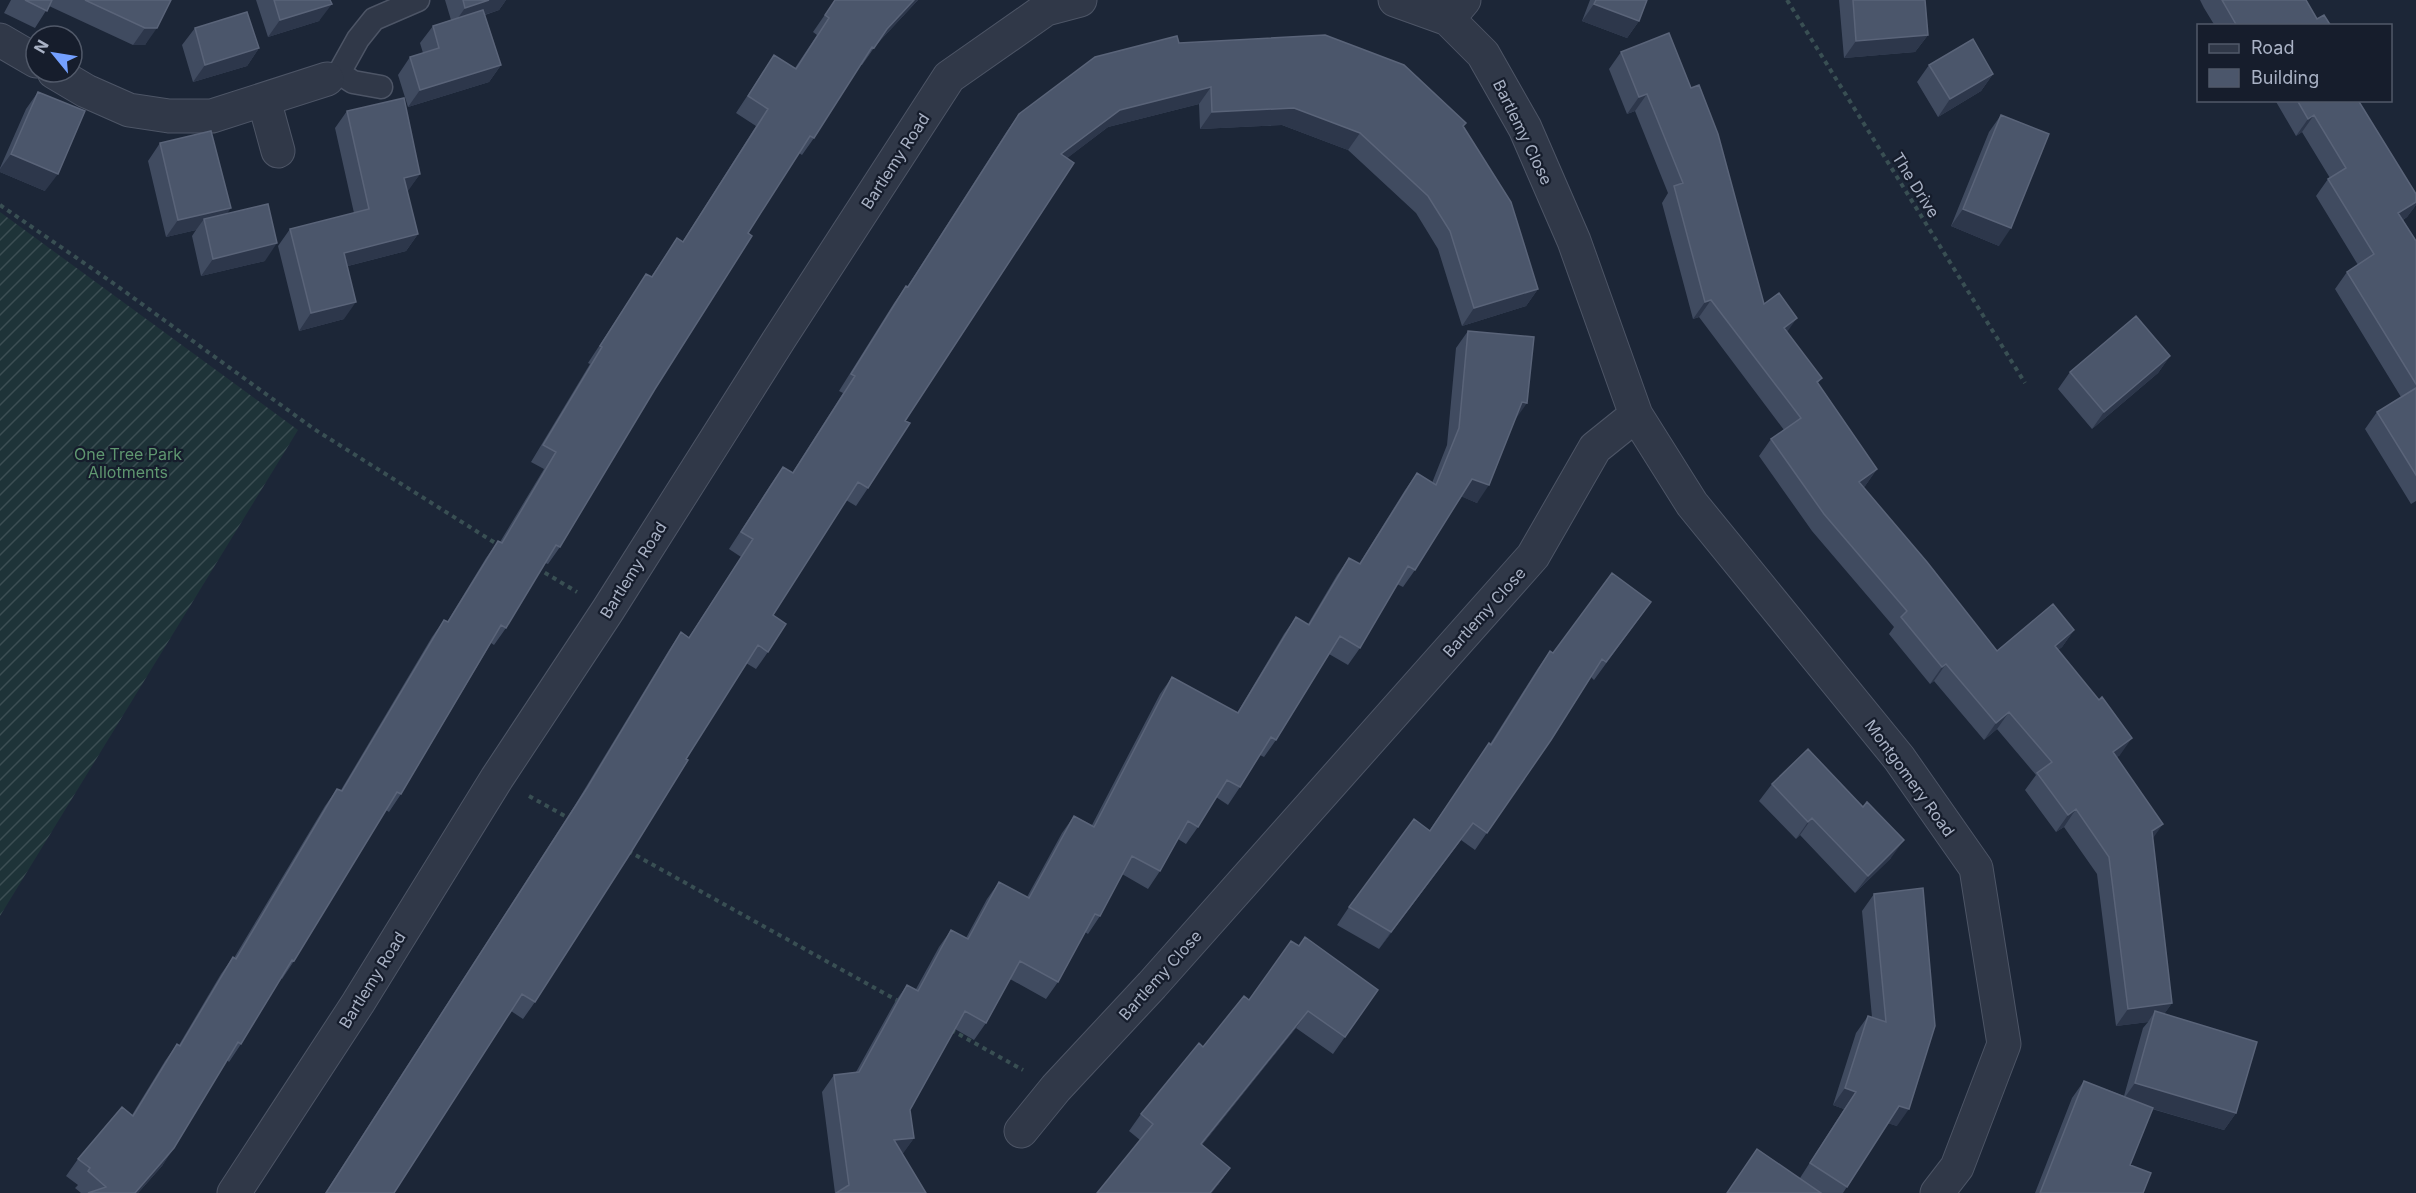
<svg xmlns="http://www.w3.org/2000/svg" width="2416" height="1193" viewBox="0 0 2416 1193" font-family="Inter,sans-serif">
<style>
.garden{fill:url(#garden-furrows)}
.lines{fill:none;stroke-linecap:round;stroke-linejoin:round}
.service-casing{stroke:#4d5566;stroke-width:25}
.minor-casing{stroke:#4d5566;stroke-width:35}
.path{stroke:#394f53;stroke-width:4;stroke-dasharray:4.5 4.5;stroke-linecap:butt}
.service{stroke:#303848;stroke-width:22}
.minor{stroke:#303848;stroke-width:33}
.wall{fill:#404b60}
.shaded-wall{fill:#2d374b}
.building{fill:#4b566b;stroke:#5a6479;stroke-width:1.5}
.labels{text-anchor:middle;stroke-width:4.5;stroke-linejoin:round;paint-order:stroke}
.street-label{font-size:16px;fill:#a9b2c5;stroke:#161d2c}
.park-label{font-size:16px;fill:#5f9770;stroke:#161d2c}
</style>
<defs>
<pattern id="garden-furrows" width="10" height="10" patternUnits="userSpaceOnUse" patternTransform="scale(1.5)"><rect width="10" height="10" fill="#1e3338"/><path d="M-1 1l2-2M0 10L10 0M9 11l2-2" fill="none" stroke="#3c4e53"/></pattern>
</defs>
<rect width="100%" height="100%" fill="#1c2637"/>
<path class="garden" d="M0,212L298,430L0,916Z"/>
<g class="lines">
<defs>
<path id="service" d="M339,73L353,82L381,87
M327,79L339,73L358,39L374,19L418,0"/>
<path id="minor" d="M1395,0L1448,19L1464,0
M0,40L36,61
M54,72L86,91L129,110L169,116H212L327,79
M264,100L278,151
M1636,415L1692,504L1899,758L1976,868L2004,1044L1957,1167L1937,1193
M1021,1131L1056,1088L1152,985L1533,556L1595,448L1636,415L1574,241L1525,128L1483,54L1448,19
M234,1193L358,1003L497,778L608,610L780,338L949,77L1046,9L1080,0"/>
</defs>
<use href="#service" class="service-casing"/>
<use href="#minor" class="minor-casing"/>
<path class="path" d="M1787,0L2025,383
M0,205L113,283L314,429L500,546
M537,568L577,592
M529,796L572,820
M628,851L900,1002
M951,1030L1023,1070"/>
<use href="#service" class="service"/>
<use href="#minor" class="minor"/>
</g>
<path class="wall" d="M11,0H171L145,45H133L49,6L35,28L4,13Z
M256,0H330L319,21L268,37Z
M445,0H506L499,10L485,15L501,65L489,82L408,107L398,75L410,57L423,53L420,43L433,26L451,20Z
M835,0H918L876,45L862,65H860L814,138L802,155L799,153L748,233L560,547L548,564L545,563L506,628L494,645L491,643L401,794L389,812L386,810L294,961L282,979L281,978L241,1044L229,1062L227,1060L162,1166L138,1193H81L75,1188L78,1185L66,1176L78,1159L132,1115L165,1061L177,1044L179,1045L221,974L233,957L234,958L325,806L337,789L341,790L432,637L444,620L447,622L486,558L498,541L500,542L544,469L531,462L590,364L588,363L646,274L651,277L677,238L683,241L756,126L736,113L774,55L795,68L817,35L813,32Z
M1590,0H1647L1639,21L1627,38L1582,21Z
M1839,0H1925L1928,35L1915,52L1844,58Z
M2200,0H2306L2317,19L2331,26H2215L2204,8Z
M195,28L259,48L247,66L193,82L182,45Z
M1669,33L1764,304L1822,378L1818,383L1877,469L1865,486L1863,488L1997,651L2074,630L2062,647L2058,650L2120,755L2117,757L2152,838L2172,1003L2164,1014L2236,1113L2224,1130L2152,1109L2130,1165L2143,1193H2035L2072,1098L2084,1081L2124,1096L2143,1028L2148,1022L2116,1026L2097,874L2064,827L2056,832L2025,790L2036,775L1997,729L1984,740L1934,681L1930,684L1889,634L1894,627L1812,531L1759,456L1771,439L1784,430L1699,317L1693,319L1662,203L1668,193L1635,111L1627,114L1609,69L1621,52Z
M1179,43L1463,127L1538,289L1526,306L1462,326L1438,249L1416,213L1348,150L1282,125L1200,129L1199,104L1108,127L1067,158L905,421L868,488L856,506L846,500L773,615L768,652L756,669L746,663L686,759L535,1002L523,1019L511,1011L394,1193H325L575,805L669,650L681,632L689,637L741,557L729,549L771,484L783,467L792,473L843,393L839,391L894,303L906,286L907,287L1007,131L1019,114Z
M1929,65L1993,74L1981,91L1938,117L1917,82Z
M38,92L45,191L0,172V168L26,109Z
M2275,100H2358L2416,194V205L2407,217L2403,220L2416,241V501L2411,504L2365,429L2377,412L2401,397L2335,289L2347,272L2358,265L2316,196L2328,179L2330,178L2302,132L2296,136Z
M347,111L420,174L407,191L418,234L406,251L348,266L344,319L299,331L278,246L290,229L354,213L335,128Z
M2001,115L1999,246L1951,226L1989,132Z
M160,143L226,214L265,261L201,276L192,236L196,230L166,237L148,161Z
M1468,331L1515,420L1477,503L1461,496L1415,570L1403,587L1397,584L1360,648L1348,665L1329,654L1276,740L1264,757L1260,755L1240,787L1228,805L1216,797L1198,827L1186,844L1178,839L1160,871L1148,889L1122,874L1100,916L1088,934L1085,932L1058,982L1046,999L1010,979L986,1023L974,1040L955,1029L910,1110L914,1138L902,1154L835,1193L822,1092L834,1075L856,1072L895,1002L907,985L916,989L939,947L951,930L966,938L987,899L999,882L1027,897L1062,833L1074,816L1092,825L1160,694L1172,677L1237,713L1284,634L1296,617L1308,624L1337,575L1349,558L1359,564L1405,490L1417,473L1432,483L1447,445L1456,348Z
M2170,356L2158,373L2092,429L2058,389L2070,372Z
M1651,602L1594,680L1591,677L1551,740L1475,850L1461,840L1379,949L1337,925L1349,907L1429,831L1490,744L1538,668L1550,651L1553,653Z
M1772,784L1891,858L1855,893L1800,835L1796,839L1759,801Z
M1874,894L1897,1126L1888,1123L1843,1193H1727L1800,1178L1844,1109L1833,1105L1856,1033L1868,1016L1872,1017L1862,911Z
M1305,937L1378,990L1333,1054L1296,1028L1202,1145L1230,1168L1218,1185L1140,1140L1129,1131L1141,1114L1203,1047L1249,1000L1298,946Z"/>
<path class="shaded-wall" d="M489,0H506L499,10L453,25L465,8Z
M914,0H918L875,46L887,29Z
M332,4L319,21L268,37L280,20Z
M1594,4L1639,21L1627,38L1582,21Z
M145,28H157L145,45H133Z
M1928,35L1915,52L1844,58L1856,41Z
M259,48L247,66L193,82L205,65Z
M501,65L489,82L408,107L420,90Z
M1993,74L1981,91L1938,117L1950,99Z
M1211,87L1199,104L1108,127L1049,172L1061,154L1120,110Z
M1647,94L1635,111L1627,114L1639,97Z
M1294,108L1360,133L1348,150L1282,125L1200,129L1212,112Z
M2314,115L2302,132L2296,136L2308,119Z
M11,154L58,174L45,191L0,172V169Z
M420,174L408,191L392,195L404,178Z
M2416,202V205L2407,217L2386,230L2398,213Z
M231,208L219,225L204,219L196,230L166,237L178,220Z
M1963,209L2011,228L1999,246L1951,226Z
M418,234L406,251L332,270L344,253Z
M277,243L265,261L201,276L213,259Z
M1538,289L1526,306L1462,326L1474,308Z
M1711,300L1699,317L1693,319L1705,302Z
M356,302L344,319L299,331L311,313Z
M1797,318L1785,335L1784,328Z
M2170,356L2158,373L2092,429L2104,412Z
M1522,402L1527,403L1515,420Z
M1877,469L1865,486L1847,499L1859,482Z
M1472,479L1489,485L1477,503L1460,496Z
M2074,630L2062,647L2042,663L2055,646Z
M1946,664L1934,681L1930,684L1942,667Z
M2009,712L1997,729L1984,740L1996,723Z
M2132,738L2120,755L2101,769L2113,752Z
M2076,809L2064,827L2056,832L2068,815Z
M1812,818L1800,835L1796,839L1808,822Z
M1473,823L1461,840L1379,949L1391,932Z
M2163,824L2151,841L2152,831Z
M1904,840L1891,858L1855,893L1868,876Z
M2172,1003L2160,1020L2155,1011L2148,1022L2116,1026L2128,1009Z
M1308,1011L1296,1028L1189,1161L1201,1144Z
M2135,1083L2236,1113L2224,1130L2123,1100Z
M1845,1088L1856,1092L1844,1109L1833,1105Z
M1899,1106L1909,1109L1897,1126L1887,1123Z
M914,1138L902,1155L894,1140Z
M174,1148L162,1166L138,1193H135Z
M1230,1168L1218,1185L1212,1193H1210Z"/>
<path class="building" d="M25,0H52L47,11Z
M85,0H171L157,28H145Z
M274,0H330L332,4L280,20Z
M463,0H489L465,8Z
M835,0H914L887,29L874,48L872,47L814,138L810,136L748,233L752,236L655,389L560,547L556,545L506,628L501,625L401,794L397,792L294,961L292,960L241,1044L238,1042L174,1148L135,1193H88L106,1187L88,1171L90,1168L78,1159L122,1107L133,1116L177,1044L180,1046L233,957L236,959L337,789L342,791L444,620L448,622L498,541L502,543L556,452L543,445L602,347L600,346L646,274L652,277L677,238L683,242L768,109L748,96L774,55L796,69L829,18L825,15Z
M1596,0H1647L1639,21L1594,4Z
M1853,0H1925L1928,35L1856,41Z
M2222,0H2306L2317,19L2324,15L2331,26H2237Z
M483,10L501,65L420,90L410,57L439,48L433,26Z
M247,12L259,48L205,65L195,28Z
M1669,33L1691,88L1699,85L1718,134L1764,304L1779,293L1797,318L1784,328L1822,378L1817,382L1877,469L1859,482L1927,562L1997,651L2053,604L2074,630L2055,646L2099,700L2102,697L2132,738L2113,752L2163,824L2152,831L2172,1003L2128,1009L2109,857L2076,809L2068,815L2037,773L2052,762L2009,712L1996,723L1946,664L1942,667L1901,617L1907,611L1824,514L1771,439L1801,418L1711,300L1705,302L1674,186L1683,183L1647,94L1639,97L1621,52Z
M1325,35L1404,65L1466,123L1463,126L1511,202L1538,289L1474,308L1450,231L1428,196L1360,133L1294,108L1212,112L1211,87L1120,110L1061,154L1074,163L905,421L910,423L868,488L858,482L773,615L786,624L768,652L758,645L686,759L688,760L628,857L535,1002L522,994L394,1193H326L587,788L681,632L689,638L753,539L741,532L783,467L793,473L855,376L851,374L906,286L908,287L1019,114L1095,57L1177,36L1179,43Z
M1973,39L1993,74L1950,99L1929,65Z
M38,92L85,111L58,174L11,154Z
M404,98L420,174L404,178L418,234L344,253L356,302L311,313L290,229L369,209L347,111Z
M2297,100H2358L2416,194V202L2398,213L2416,241V384L2347,272L2374,254L2328,179L2346,168L2314,115L2308,119Z
M2001,115L2049,134L2011,228L1963,209Z
M211,131L231,208L178,220L160,143Z
M268,204L277,243L213,259L204,219Z
M2136,316L2170,356L2104,412L2070,372Z
M1468,331L1534,337L1527,403L1522,402L1489,485L1472,479L1415,570L1408,566L1360,648L1340,636L1276,740L1271,737L1240,787L1227,780L1198,827L1188,821L1160,871L1132,856L1100,916L1095,914L1058,982L1020,961L986,1023L965,1011L910,1110L914,1138L894,1140L926,1193H836L849,1185L834,1075L859,1072L907,985L918,991L951,930L968,939L999,882L1029,898L1074,816L1094,827L1172,677L1238,713L1296,617L1309,625L1349,558L1360,564L1417,473L1436,485L1459,428Z
M2416,388V475L2377,412Z
M1612,573L1651,602L1606,662L1602,659L1551,740L1487,833L1473,823L1391,932L1349,907L1414,819L1430,831L1489,743L1491,745L1550,651L1553,653Z
M1808,749L1863,807L1867,802L1904,840L1868,876L1812,818L1808,822L1772,784Z
M1923,888L1935,1026L1909,1109L1899,1106L1847,1187L1810,1163L1856,1092L1845,1088L1868,1016L1886,1022L1874,894Z
M1305,937L1378,990L1345,1037L1308,1011L1201,1144L1230,1168L1210,1193H1097L1153,1124L1141,1114L1199,1043L1203,1047L1244,996L1249,1000L1291,941L1299,946Z
M2155,1011L2257,1042L2236,1113L2135,1083Z
M2084,1081L2153,1108L2130,1165L2151,1173L2143,1193H2040Z
M1757,1149L1821,1193H1727Z"/>
<g class="labels">
<g class="street-label">
<text transform="translate(1523 132) rotate(64)" y="6">Bartlemy Close</text>
<text transform="translate(895 161) rotate(-57)" y="6">Bartlemy Road</text>
<text transform="translate(1916 185) rotate(58)" y="6">The Drive</text>
<text transform="translate(633 570) rotate(-58)" y="6">Bartlemy Road</text>
<text transform="translate(1484 612) rotate(-48)" y="6">Bartlemy Close</text>
<text transform="translate(1910 778) rotate(54)" y="6">Montgomery Road</text>
<text transform="translate(1160 975) rotate(-48)" y="6">Bartlemy Close</text>
<text transform="translate(372 980) rotate(-58)" y="6">Bartlemy Road</text>
</g>
<g class="park-label">
<text x="128" y="460">One Tree Park<tspan x="128" dy="18">Allotments</tspan></text>
</g>
</g>
<rect x="2197" y="24" width="195" height="78" fill="#161d2c" stroke="#515969" stroke-width="1.5"/>
<rect x="2209" y="44" width="30" height="9" fill="#303848" stroke="#515969" stroke-width="1.5"/>
<text x="2251" y="54" font-size="18" fill="#a9b2c5">Road</text>
<rect x="2209" y="69" width="30" height="18" fill="#4b566b" stroke="#515969" stroke-width="1.5"/>
<text x="2251" y="84" font-size="18" fill="#a9b2c5">Building</text>
<g transform="translate(54 54) rotate(300)"><circle r="28" fill="#161d2c" stroke="#515969" stroke-width="1.5"/>
<path d="M0-4.5L10 22L0 15L-10 22Z" fill="#74a0ff"/>
<text y="-9" font-size="16" font-weight="bold" text-anchor="middle" fill="#a9b2c5">N</text>
</g>
</svg>
